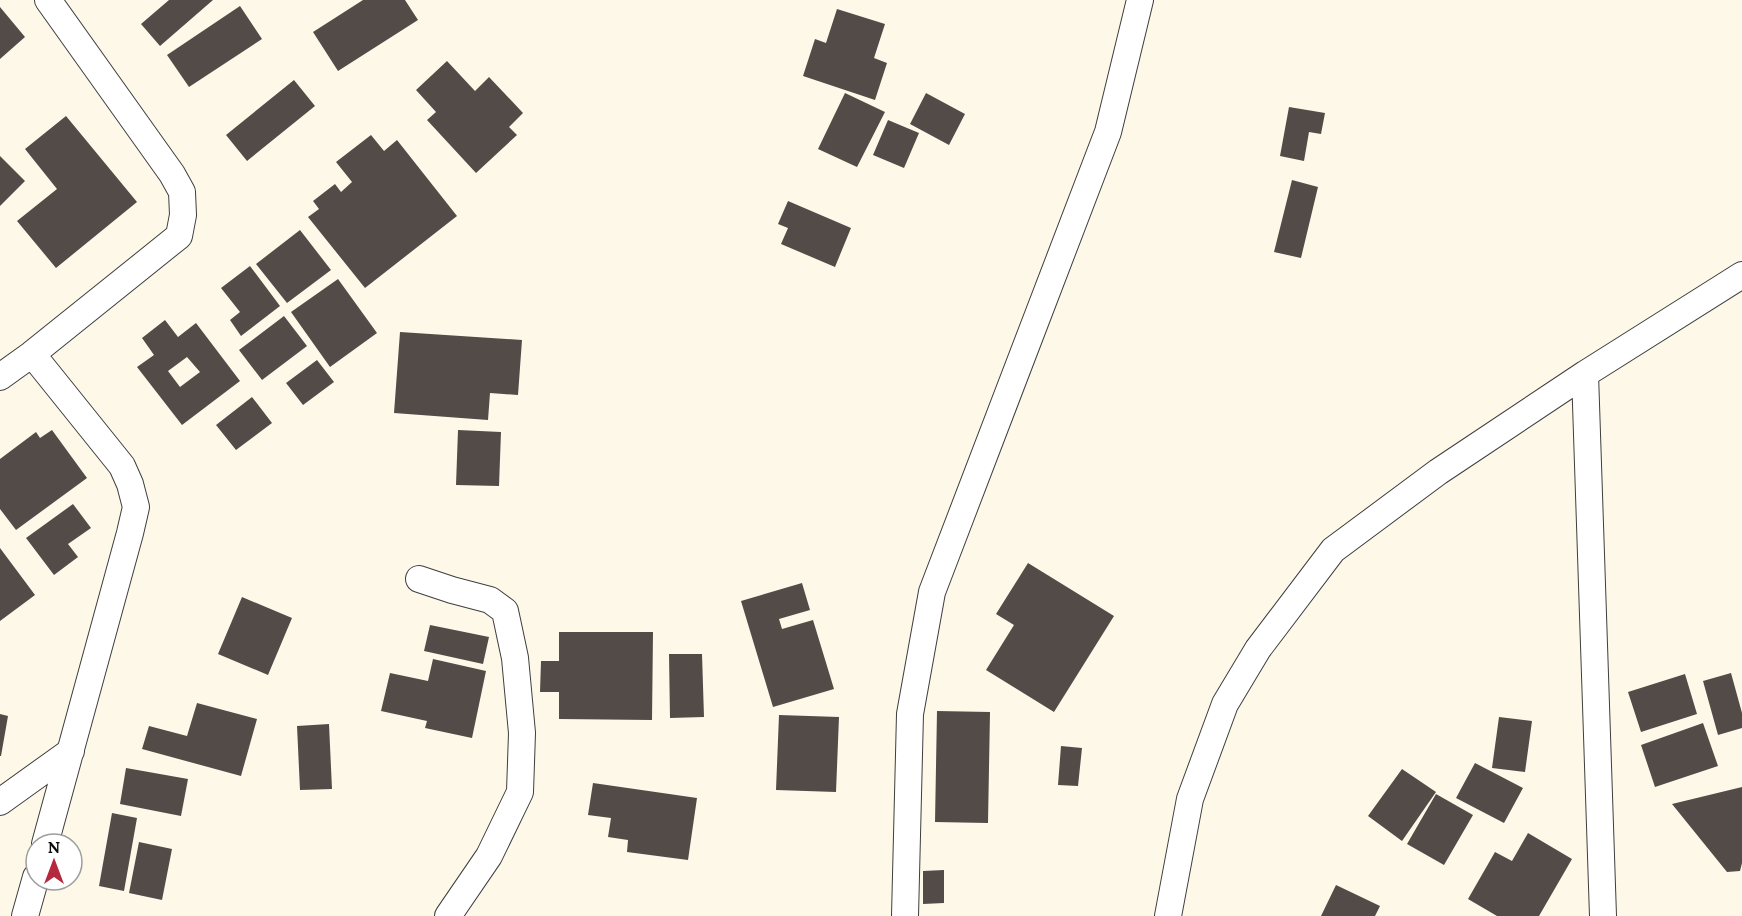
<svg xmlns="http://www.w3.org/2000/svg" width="1742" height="916" viewBox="0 0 1742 916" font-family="Lora,serif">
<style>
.building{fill:#534b47;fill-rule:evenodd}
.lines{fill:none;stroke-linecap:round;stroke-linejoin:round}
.street-casing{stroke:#3e3e3e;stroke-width:28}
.street{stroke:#fff;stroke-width:26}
</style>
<rect width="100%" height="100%" fill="#fef8e9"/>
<path class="building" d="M169,0H213L160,46L141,24Z
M363,0H405L418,20L338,71L313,32Z
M240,6L262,39L189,87L167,55Z
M0,7L25,37L0,59Z
M837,9L885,24L874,58L887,63L875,100L803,76L815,39L826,43Z
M447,61L475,91L489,77L523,113L509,127L517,135L476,173L427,120L436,112L416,90Z
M294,80L315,106L247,161L226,135Z
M845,93L885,112L857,167L818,149Z
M926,93L965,114L949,145L910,124Z
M1289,107L1325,113L1321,134L1309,132L1304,161L1280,156Z
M66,116L137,202L56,268L17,221L57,189L25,149Z
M888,120L919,133L904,168L873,155Z
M371,135L384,151L397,140L457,216L365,288L308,217L319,209L313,201L335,184L341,192L352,182L336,162Z
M0,156L25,181L0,206Z
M1292,180L1318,187L1301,258L1274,252Z
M788,201L851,228L835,267L781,244L788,228L778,224Z
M300,230L331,270L287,303L256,264Z
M250,266L280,306L241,336L230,320L240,312L221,288Z
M338,279L377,333L330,367L291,312Z
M284,316L307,346L262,380L239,350Z
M165,320L178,337L196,323L240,381L182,425L137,367L154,355L142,338ZM187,357L200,372L180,387L168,371Z
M400,332L522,340L518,395L490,393L488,420L394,413Z
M317,360L334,382L303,405L286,383Z
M252,397L272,423L236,450L216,425Z
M52,430L87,478L16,530L0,509V459L36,432L40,438Z
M458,430L501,432L499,486L456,485Z
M73,504L91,528L68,544L78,557L54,575L26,538Z
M0,548L35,595L0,621Z
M1028,563L1114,616L1054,712L986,670L1014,625L996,614Z
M802,583L810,610L779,619L782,629L813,620L834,689L773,707L741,601Z
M242,597L292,618L268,675L218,654Z
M430,625L489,637L483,664L424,651Z
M559,632H653L652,720L559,719V692H540L541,661H559Z
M669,654H702L704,717L670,718Z
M433,659L486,671L472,738L425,728L427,721L381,711L390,673L428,681Z
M1731,673L1742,713V728L1718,735L1703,681Z
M1685,674L1697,714L1641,732L1628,692Z
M197,703L257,719L241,776L142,749L149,726L187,736Z
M937,711L990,712L988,823L935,822Z
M0,714L8,716L1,756H0Z
M779,715L839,717L836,792L776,790Z
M1499,717L1532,721L1525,772L1492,768Z
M1703,723L1718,766L1655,787L1641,745Z
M329,724L332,789L300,790L297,726Z
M1061,746L1082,748L1078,786L1058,785Z
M1475,763L1523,788L1504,823L1456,798Z
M126,768L188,779L181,816L120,804Z
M1402,769L1436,792L1402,841L1368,816Z
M593,783L697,798L688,860L627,852L628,840L608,837L611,818L588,815Z
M1742,787V863L1740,871L1727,872L1672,804Z
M1436,794L1473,815L1444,865L1407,844Z
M112,813L137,818L124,891L99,886Z
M1528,833L1572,859L1539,916H1497L1468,899L1495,852L1512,861Z
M139,842L172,849L162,900L129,893Z
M944,870V903L923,904V871Z
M1336,885L1380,906L1375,916H1321Z"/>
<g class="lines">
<defs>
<path id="street" d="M32,354L122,466L130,484L136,507L130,533L45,844
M1585,374L1603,916
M0,377L32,354L179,236L183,215L182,192L172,174L48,0
M419,579L452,590L490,600L505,611L515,658L522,733L520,792L489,856L448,916
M0,802L71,751
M25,916L36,877
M905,916L910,714L932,592L1108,132L1140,0
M1168,916L1190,799L1225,704L1258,649L1333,550L1438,472L1585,374L1742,275"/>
</defs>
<use href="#street" class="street-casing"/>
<use href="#street" class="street"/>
</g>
<g transform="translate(54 862)"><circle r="28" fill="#ffffff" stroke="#9d9d9d" stroke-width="1.5"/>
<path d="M0-4.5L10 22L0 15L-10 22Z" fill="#b6283e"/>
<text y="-9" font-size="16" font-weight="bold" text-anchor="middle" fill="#0b0b0b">N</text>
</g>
</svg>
